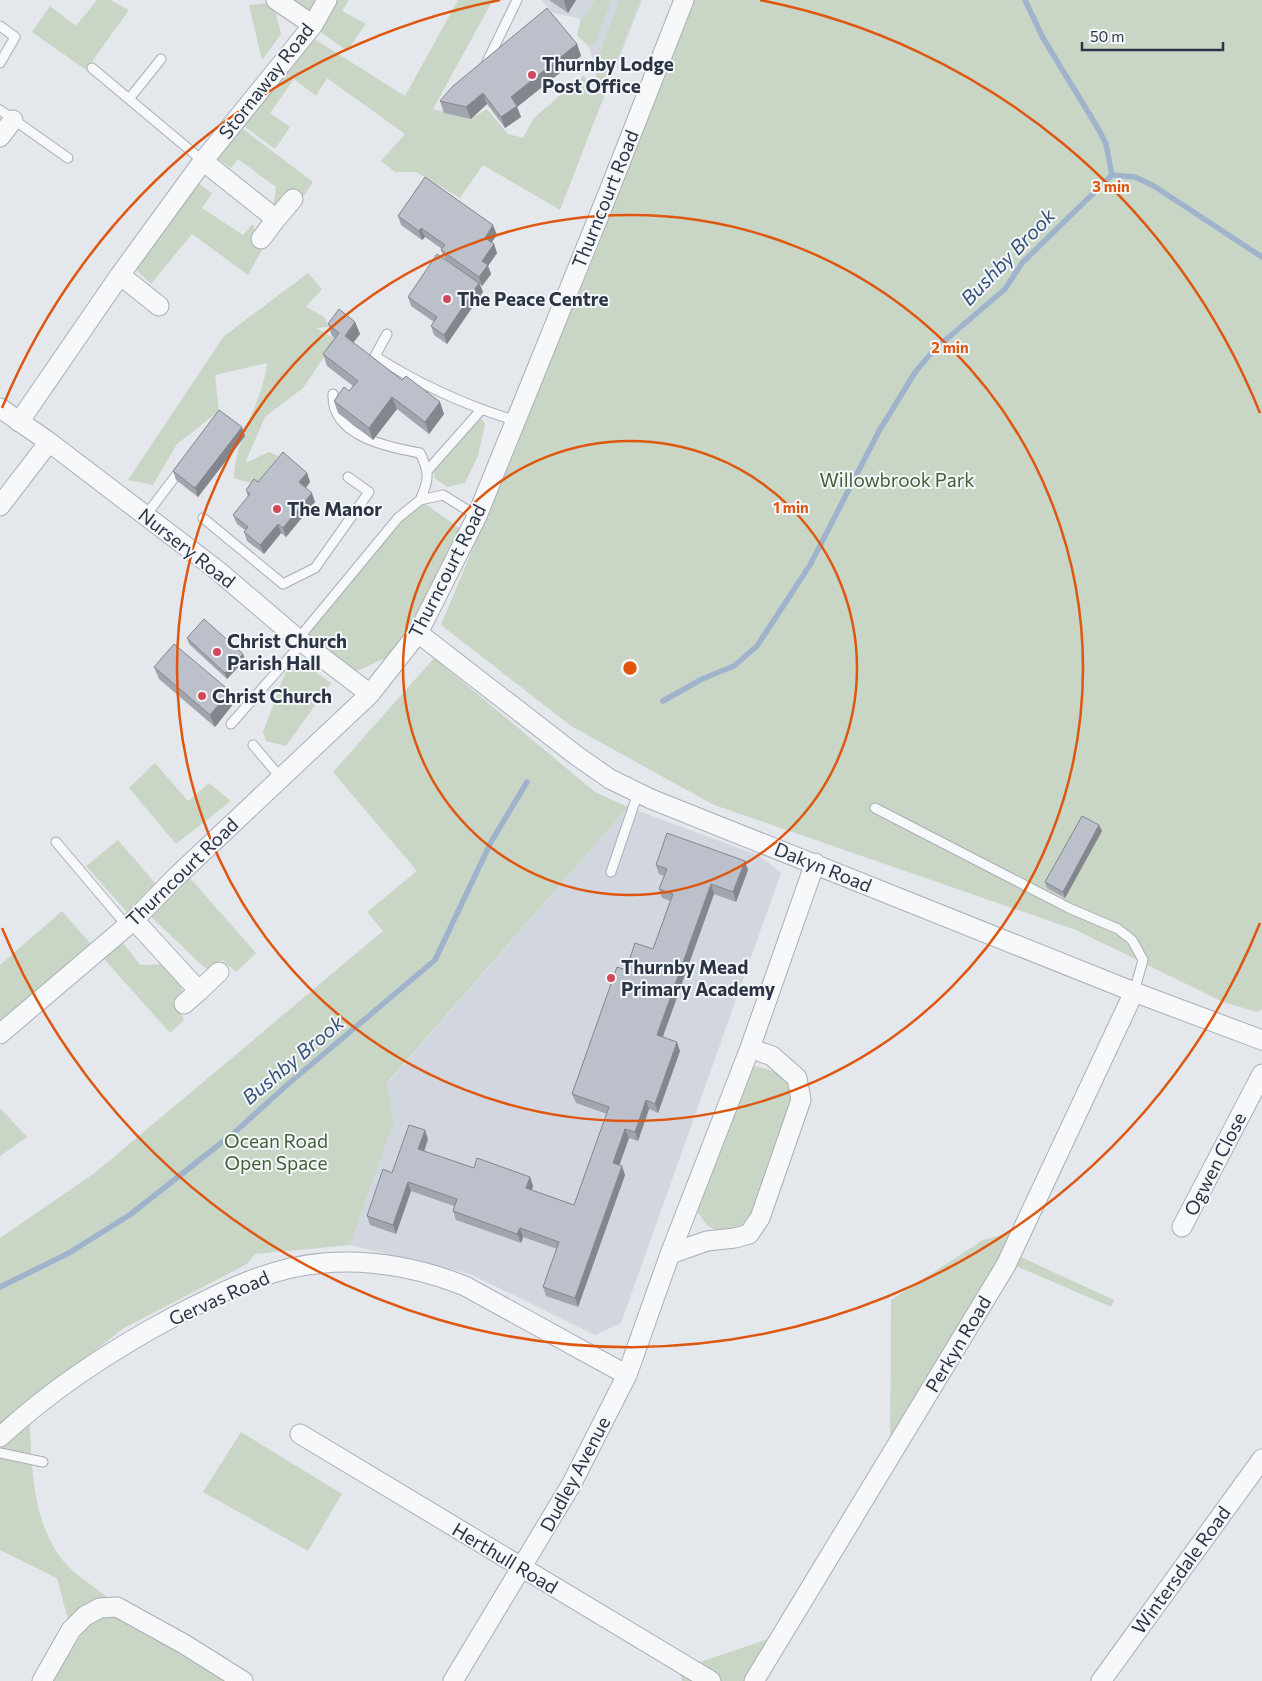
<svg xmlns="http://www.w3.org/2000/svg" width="1262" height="1681" viewBox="0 0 1262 1681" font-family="Commissioner,sans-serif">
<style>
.built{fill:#d2d6de}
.green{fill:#c9d6c5}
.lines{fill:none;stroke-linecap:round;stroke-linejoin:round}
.stream{stroke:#9fb4cc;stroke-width:5.5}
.lane-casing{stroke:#a9aeb7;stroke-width:11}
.street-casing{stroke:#a9aeb7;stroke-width:21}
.lane{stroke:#f7f8fa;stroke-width:9}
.street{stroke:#f7f8fa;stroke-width:19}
.wall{fill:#a1a5ae}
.shaded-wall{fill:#83868d}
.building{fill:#bbc0ca;stroke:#83868d}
.ring{fill:none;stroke:#df570f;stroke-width:2.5}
.poi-dot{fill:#d1495b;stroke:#f4f6f9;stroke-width:2}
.labels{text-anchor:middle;stroke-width:4;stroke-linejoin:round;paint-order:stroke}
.poi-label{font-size:19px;font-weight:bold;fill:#2b3445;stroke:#f4f6f9;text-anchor:start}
.street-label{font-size:19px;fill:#2b3445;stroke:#f4f6f9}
.park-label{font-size:19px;fill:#3f6138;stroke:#f4f6f9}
.water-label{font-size:20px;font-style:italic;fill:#34527a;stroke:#f4f6f9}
.centre{fill:#df570f;stroke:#f4f6f9;stroke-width:2.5}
.ring-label{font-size:15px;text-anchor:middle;font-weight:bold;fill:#df570f;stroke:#f4f6f9;stroke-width:4;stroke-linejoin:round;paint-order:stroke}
</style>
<rect width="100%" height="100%" fill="#e4e7ec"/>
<path class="built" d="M542,0H642L605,94L579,18L553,13Z
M628,807L760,856L781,873L621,1323L595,1335L470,1274L350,1245L394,1122L387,1084Z"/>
<path class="green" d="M97,0H110L129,10L86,70L32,32L50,6L76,26Z
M276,0H349L342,11L366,24L347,51Z
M458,0H493L433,109L471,119L487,109L508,134L523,138L534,118L584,75L591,91L605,94L560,210L483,165L460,198L416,172H395L381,161L405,134L327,78L316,96L294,79L270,113L290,127L275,149L236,120L308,35L405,96Z
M595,0H612L594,44L588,46L577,35L580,23Z
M620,0H640L611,74L604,80L596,79L597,60Z
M690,0H1262V1009L1257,1012L1223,1002L1076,930L714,805L571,726L441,625L546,372L542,358L572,296L577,297L602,237L597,236Z
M273,2L281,34L262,60L249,5Z
M234,122L313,182L301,200L273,207L276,187L238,159L231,168L209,153Z
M191,178L212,193L202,208L243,235L253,224L257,244L264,246L248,275L192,234L151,284L129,263Z
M308,273L322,289L306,307L324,317L329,327L316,328L336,339L303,388L265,417L245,463L269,452L278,456L257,485L234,478C235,436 263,403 267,363L215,375L219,411L177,444L153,485L128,480L224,336Z
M478,414L485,424L478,456L465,483L447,487L435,478L431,466Z
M420,500L465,532L405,649L346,676L298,639L398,518Z
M292,655L331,683L286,746L266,741L263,732Z
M434,658L595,792L628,807L387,1083L394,1122L350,1245L255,1254L247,1264L124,1328L25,1405L29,1410C32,1461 30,1520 64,1562C78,1579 102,1589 117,1607L70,1627L57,1578L0,1550V1238L96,1172L383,931L367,912L417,871L333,772Z
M155,763L188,801L209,783L231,801L176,844L129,788Z
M118,840L162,891L183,870L256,953L236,972L222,960L206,969L144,910L134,920L86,866Z
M62,911L97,951L117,935L140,965L174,964L184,997L179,1009L184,1020L170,1033L97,951L0,1026V965Z
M744,1063C774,1073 787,1067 794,1103L752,1217L744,1227L718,1232L707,1225L692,1205Z
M0,1108L27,1137L0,1156Z
M1017,1231L890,1458L891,1300L983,1240Z
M1012,1253L1114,1300L1111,1307L1007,1262Z
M241,1432L342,1494L308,1551L203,1492Z
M103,1615H120L226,1681H51L91,1620Z
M777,1636L748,1681H682L679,1669Z"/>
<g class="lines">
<path class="stream" d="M1025,0L1043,38L1099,130L1106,144L1112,175
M663,701L702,679L734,666L757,646L810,565L879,431L916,371L935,349L1005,289L1022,263L1112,175L1135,177L1154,186L1262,257
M0,1287L69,1253L131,1214L235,1132L287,1085L435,960L491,842L527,782"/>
<defs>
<path id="lane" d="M0,26L15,37L0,63
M487,62L517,0
M92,68L203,161
M129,99L161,59
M0,110L68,158
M387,334L375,356C420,385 465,405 516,421
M333,394C331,436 387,447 420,453C430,473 429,480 420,500
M427,471L481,410
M146,515L181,469
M203,518L283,584L315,568L369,492L348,477
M298,639L398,518L420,500L443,495L477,516
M231,724L302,643
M253,745L281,778
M875,808L1069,908L1118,929L1132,940L1143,960L1134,992
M56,842L127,926
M611,872L638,793
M0,1453L43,1462"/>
<path id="street" d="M276,0L313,25
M0,137L13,120
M203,161L276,219L293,199
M261,239L276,219
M120,275L159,306
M0,408L49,442L217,570L298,639L370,694
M19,422L120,275L203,161L313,25L327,0
M0,506L49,442
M418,633L577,756L610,779L651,799L1134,992L1262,1040
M134,920L199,991L219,972
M184,1004L199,991
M0,1034L134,920L176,877L370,694L418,633L477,516L609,191L684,0
M1182,1227L1262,1074
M670,1254L707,1241L735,1238L749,1234L760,1218L801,1100L797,1078L772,1056L750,1048
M300,1434L711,1681
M0,1437C53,1388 111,1350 175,1316C221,1292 270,1267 324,1263C373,1259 419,1268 465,1286L627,1375
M42,1681L71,1630L85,1616L100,1608L117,1607L184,1644L243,1681
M453,1681L571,1485L627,1375L670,1254L750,1048L815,863
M754,1681L1006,1265L1134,992
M1101,1681L1262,1459"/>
</defs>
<use href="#lane" class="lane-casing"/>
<use href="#street" class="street-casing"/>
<use href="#lane" class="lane"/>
<use href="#street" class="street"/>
</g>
<path class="wall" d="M549,0H576L568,13Z
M577,44L581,56L517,107L521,117L505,128L487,104L471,119L444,113L440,101Z
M398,216L497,235L491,242L494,244L497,253L488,266L491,274L482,286L480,284L483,292L447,344L434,335L431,326L434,322L411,306L408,297L467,275L445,259L441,250L442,249L425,237L422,240L401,225Z
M355,322L360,334L353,343L444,414L429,434L397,409L373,440L338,413L334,401L349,391L353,386L327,366L323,354L335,338L332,336L328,324Z
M242,427L245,436L198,497L176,480L173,471Z
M307,473L310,482L306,488L315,502L286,537L281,533L264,554L247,541L244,532L245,530L237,524L233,515L248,497L246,490Z
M187,638L243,654L245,660L227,679L189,644Z
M154,667L230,691L234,703L215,727L159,679Z
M1102,831L1065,898L1047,888L1045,882Z
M656,865L748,870L736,902L714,894L663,1037L680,1051L658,1113L649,1109L638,1141L629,1138L619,1165L622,1166L625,1175L578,1307L546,1296L543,1287L557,1249L523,1237L521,1243L456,1220L453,1211L454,1206L411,1191L396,1234L370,1225L367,1216L392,1173L428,1139L424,1151L474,1168L530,1177L533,1186L532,1190L574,1205L607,1114L576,1103L572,1094L626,970L653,949L670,901L662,898L659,889L664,876L659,874Z"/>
<path class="shaded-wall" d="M564,0H576L568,13L564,1Z
M577,44L581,56L517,107L521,117L505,128L501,117L511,97Z
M483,93L487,104L471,119L466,107Z
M493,225L497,235L488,247L485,238Z
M421,228L425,237L422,240L419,231Z
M494,244L497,253L488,266L491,274L482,286L479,277L482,261Z
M479,283L483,292L447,344L444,335Z
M355,322L360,334L349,348L345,336Z
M392,397L397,409L373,440L369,428Z
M440,402L444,414L429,434L425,422Z
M242,427L245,436L198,497L195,488Z
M307,473L310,482L303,491L299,482Z
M312,493L315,502L286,537L283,528Z
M278,524L281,533L264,554L260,545Z
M243,654L245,660L227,679L225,673Z
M230,691L234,703L215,727L210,715Z
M1099,825L1102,831L1065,898L1063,892Z
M745,861L748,870L736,902L733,892Z
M711,884L714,894L660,1044L657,1035Z
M677,1042L680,1051L658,1113L655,1104Z
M646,1100L649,1109L638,1141L635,1132Z
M625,1129L629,1138L617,1172L613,1163Z
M425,1130L428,1139L422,1158L418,1149Z
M622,1166L625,1175L578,1307L575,1298Z
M530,1177L533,1186L529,1197L526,1188Z
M408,1182L411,1191L396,1234L393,1225Z
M520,1228L523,1237L521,1243L517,1234Z"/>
<path class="building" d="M547,8L577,44L511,97L517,106L501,117L483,93L466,107L440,101L452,87Z
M425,177L493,225L485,238L494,244L482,261L488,265L479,277L441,250L445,245L421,228L419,231L398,216Z
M437,254L479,283L444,335L431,326L437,317L408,297Z
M339,309L355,322L345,336L402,380L406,376L440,402L425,422L392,397L369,428L334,401L344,387L349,391L358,381L323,354L339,333L328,324Z
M219,410L242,427L195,488L173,471Z
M283,452L307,473L299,482L312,493L283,528L278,524L260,545L244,532L248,527L233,515L250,494L246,490L254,479L258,482Z
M204,619L243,654L225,673L187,638Z
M174,644L230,691L210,715L154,667Z
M1082,816L1099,825L1063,892L1045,882Z
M667,833L745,861L733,892L711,884L657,1035L677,1042L655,1104L646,1100L635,1132L625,1129L613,1163L622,1166L575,1298L543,1287L559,1242L520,1228L517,1234L453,1211L457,1199L408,1182L393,1225L367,1216L383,1169L392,1173L409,1125L425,1130L418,1149L474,1168L477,1158L530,1177L526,1188L574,1205L609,1107L572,1094L617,967L626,970L635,943L653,949L673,894L659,889L667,869L656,865Z"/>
<g class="ring">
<circle cx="630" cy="668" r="227"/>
<circle cx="630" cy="668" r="453"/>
<path d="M1260 923A680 680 0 0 1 2 928M2 408A680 680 0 0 1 500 0M760 0A680 680 0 0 1 1260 413"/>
</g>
<g class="poi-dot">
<circle cx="532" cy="75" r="5"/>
<circle cx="447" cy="299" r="5"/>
<circle cx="277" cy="509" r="5"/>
<circle cx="217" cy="652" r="5"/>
<circle cx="202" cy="696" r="5"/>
<circle cx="611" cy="978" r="5"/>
</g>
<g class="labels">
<g class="poi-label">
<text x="542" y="71">Thurnby Lodge<tspan x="542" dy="22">Post Office</tspan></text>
<text x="457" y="306">The Peace Centre</text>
<text x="287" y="516">The Manor</text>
<text x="227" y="648">Christ Church<tspan x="227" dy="22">Parish Hall</tspan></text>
<text x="212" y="703">Christ Church</text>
<text x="621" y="974">Thurnby Mead<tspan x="621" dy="22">Primary Academy</tspan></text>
</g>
<g class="street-label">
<text transform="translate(266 81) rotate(-52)" y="7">Stornaway Road</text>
<text transform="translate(605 199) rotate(-68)" y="7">Thurncourt Road</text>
<text transform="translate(187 548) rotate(38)" y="7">Nursery Road</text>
<text transform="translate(447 571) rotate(-63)" y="7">Thurncourt Road</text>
<text transform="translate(823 867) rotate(22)" y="7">Dakyn Road</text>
<text transform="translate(182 872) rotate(-44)" y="7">Thurncourt Road</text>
<text transform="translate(1215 1164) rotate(-63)" y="7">Ogwen Close</text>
<text transform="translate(219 1298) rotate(-24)" y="7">Gervas Road</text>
<text transform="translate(958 1344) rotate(-59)" y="7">Perkyn Road</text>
<text transform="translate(575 1474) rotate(-62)" y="7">Dudley Avenue</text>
<text transform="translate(505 1558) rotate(31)" y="7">Herthull Road</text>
<text transform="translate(1181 1570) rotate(-54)" y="7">Wintersdale Road</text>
</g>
<g class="park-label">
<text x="897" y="487">Willowbrook Park</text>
<text x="276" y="1148">Ocean Road<tspan x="276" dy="22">Open Space</tspan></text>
</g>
<g class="water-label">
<text transform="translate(1008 257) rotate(-46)" y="7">Bushby Brook</text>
<text transform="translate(293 1060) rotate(-40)" y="7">Bushby Brook</text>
</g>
</g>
<circle cx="630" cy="668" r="8" class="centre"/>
<g class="ring-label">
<text x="1111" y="192">3 min</text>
<text x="950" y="353">2 min</text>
<text x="791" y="513">1 min</text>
</g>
<path d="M1082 42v8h141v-8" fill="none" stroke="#2b3445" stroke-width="2.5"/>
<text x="1090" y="42" font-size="15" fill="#2b3445" stroke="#f4f6f9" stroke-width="4" paint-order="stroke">50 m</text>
</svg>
